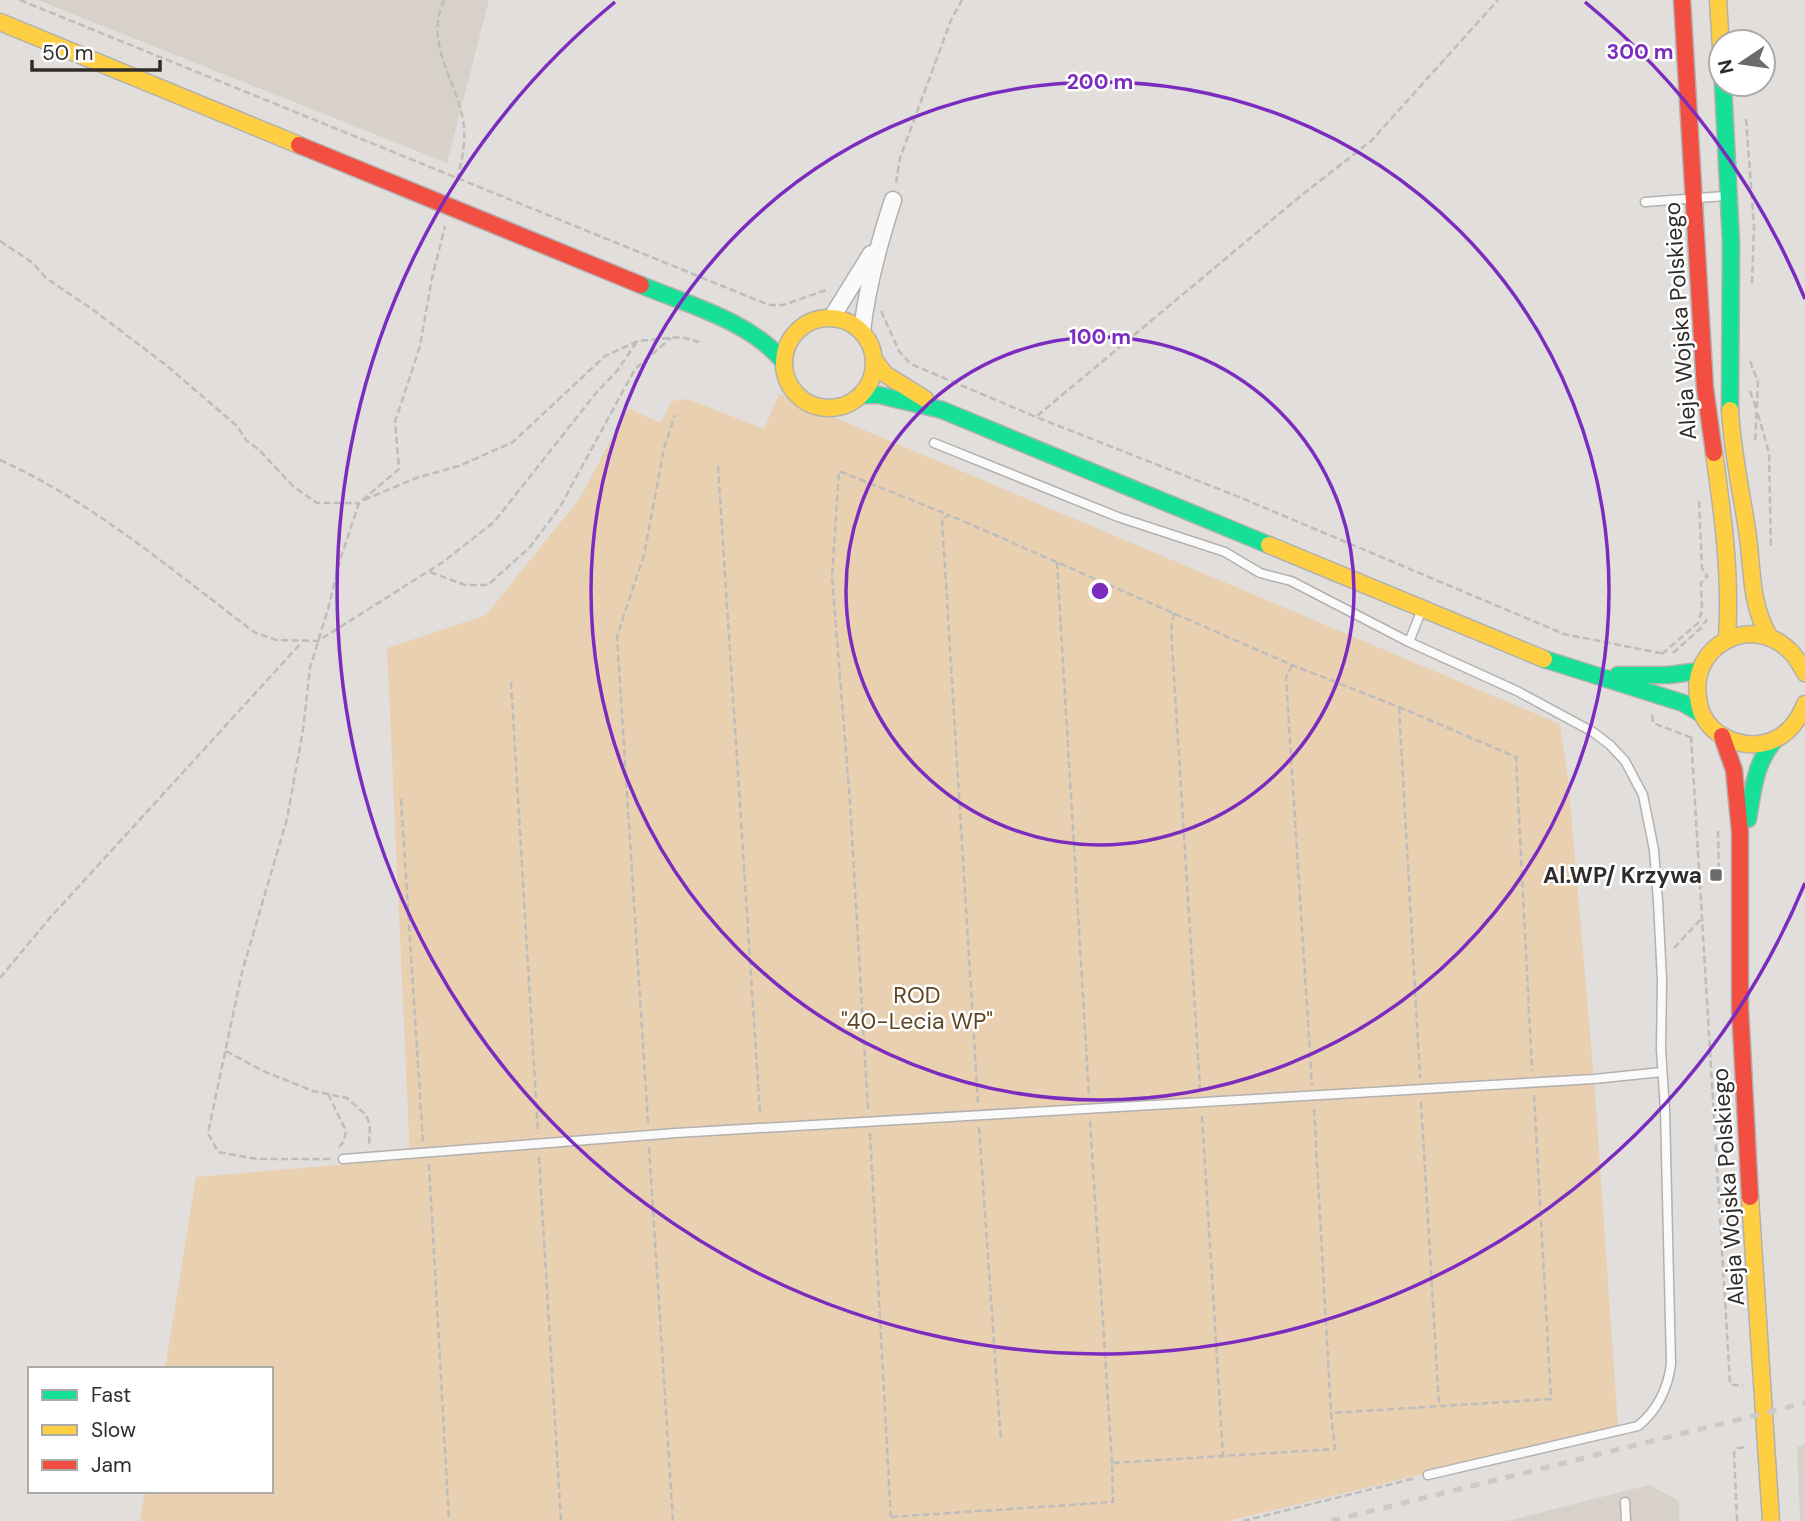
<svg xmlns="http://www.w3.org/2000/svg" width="1805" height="1521" viewBox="0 0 1805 1521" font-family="'DM Sans',sans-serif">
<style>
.built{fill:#d8d1c9}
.green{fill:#e9d0b1}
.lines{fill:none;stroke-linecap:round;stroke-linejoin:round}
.lane-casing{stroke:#b3b1af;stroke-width:11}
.street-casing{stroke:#b3b1af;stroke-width:19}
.fast-casing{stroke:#b3b1af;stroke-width:19}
.slow-casing{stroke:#b3b1af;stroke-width:19}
.jam-casing{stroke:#b3b1af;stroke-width:19}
.path{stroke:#bfbdbb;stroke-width:2.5;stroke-dasharray:7 3.5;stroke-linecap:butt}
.lane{stroke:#fafafa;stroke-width:8}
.street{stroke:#fafafa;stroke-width:16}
.fast{stroke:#16e098;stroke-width:16}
.slow{stroke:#ffcf43;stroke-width:16}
.jam{stroke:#f24e42;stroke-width:16}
.rail{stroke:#cbcac9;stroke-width:5;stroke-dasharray:9 9;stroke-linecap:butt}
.ring{fill:none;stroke:#7b2cbf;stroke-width:3.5}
.poi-dot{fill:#6d6b69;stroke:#fff;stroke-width:2.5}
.labels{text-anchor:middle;stroke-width:5;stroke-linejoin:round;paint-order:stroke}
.street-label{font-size:23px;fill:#2f2d2b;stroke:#fff}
.poi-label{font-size:23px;font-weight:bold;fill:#2f2d2b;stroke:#fff;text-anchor:end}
.park-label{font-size:23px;fill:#5f4522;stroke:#fff}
.centre{fill:#7b2cbf;stroke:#fff;stroke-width:3.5}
.ring-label{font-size:21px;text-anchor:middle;font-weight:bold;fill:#7b2cbf;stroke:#fff;stroke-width:5;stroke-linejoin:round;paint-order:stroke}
</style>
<rect width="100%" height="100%" fill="#e1dedb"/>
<path class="built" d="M38,0H489L447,163Z
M1805,1444V1521H1800L1797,1447Z
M1649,1485L1679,1501V1521H1507Z"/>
<path class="green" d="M779,394L1560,724L1568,778L1594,1079L1618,1427L1228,1521H140L145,1491H271V1369H165L196,1177L410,1159L387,648L486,615L580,498L628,408L661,423L672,401L688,399L764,429Z"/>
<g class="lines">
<defs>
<path id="lane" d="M1645,202L1725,196
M934,443L1118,517L1225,552L1260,573L1291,581L1409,642L1517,691L1593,732L1610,745L1625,761L1643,795L1654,850L1658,901L1662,980L1661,1049L1665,1110L1671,1364C1668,1388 1657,1411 1638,1426L1428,1475
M1409,642L1422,609
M343,1159L676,1133L1594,1079L1662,1072
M1625,1502L1626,1521"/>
<path id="street" d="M832,317L871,254
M862,331C867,286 879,243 893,200"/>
<path id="fast" d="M1723,84L1731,242L1730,410
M641,285C689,305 750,321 784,362
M860,395H879L942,410L1269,545
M1544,659L1683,703L1702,714
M1618,675H1669L1699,671
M1748,819C1753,790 1755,761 1776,739"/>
<path id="slow" d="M1718,0L1721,49
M0,22L299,145
M784 363a45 45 0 1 1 90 0a45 45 0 1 1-90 0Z
M875,361L885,374L925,399
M1730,410C1732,450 1741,490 1747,530C1753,567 1749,602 1769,636
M1714,453C1723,515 1731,574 1727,637
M1269,545L1544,659
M1805,673C1801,666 1796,656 1790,651C1752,613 1690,645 1698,697C1699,710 1704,721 1714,730C1726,740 1744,746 1759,744C1782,741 1797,725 1805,704
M1750,1197L1771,1521"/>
<path id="jam" d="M1682,0L1705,388L1714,453
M299,145L641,285
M1722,736L1734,770L1740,832V1008L1750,1197"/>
</defs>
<use href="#lane" class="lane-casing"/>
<use href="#street" class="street-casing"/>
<use href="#fast" class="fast-casing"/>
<use href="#slow" class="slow-casing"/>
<use href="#jam" class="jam-casing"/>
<path class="path" d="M20,0L769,305H783L829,289
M444,0C425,41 453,76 462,115C467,137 463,157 457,179
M1746,119L1754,226L1752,283
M896,183L900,158L951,20L962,0
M0,241L33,263L46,278L92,309L166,365L237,426L246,440L259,450L294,487L317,503H358
M881,311L899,351L911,364L1036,417L1239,497L1564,634L1665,654
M1750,361L1758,382L1755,444
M1750,391L1756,408
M1758,414L1769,453L1771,549
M1037,416L1303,194L1371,141L1498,0
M0,460C93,502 173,571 254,632L276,640L318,641L443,562L494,522L596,393L617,371L636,343
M718,466L760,1114
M364,500L416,478L459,466L513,442L605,356L638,341L681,337L699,342
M1699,501L1702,568L1708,577
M1057,562L1089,1097
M430,572L465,585H488L530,547L560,507L635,369L671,338
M1174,613L1171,630L1200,1088
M1673,653L1702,627L1707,619
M1662,654L1698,623L1702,610L1701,583L1707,576
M1292,665L1286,678L1312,1085
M511,682L538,1133
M1399,707L1420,1078
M1652,715L1653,723L1692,738
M1691,736L1730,1383L1731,1385H1743
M401,799L423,1142
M1718,831L1719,878
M1674,948L1702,918
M0,978L49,919L302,642
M226,1051L263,1071L313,1091L347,1098L366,1115L370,1125L369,1144
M328,1094L346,1131L344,1141L339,1147
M1421,1102L1439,1406
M978,1103L942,519L949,515L1292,665L1399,707L1516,757L1532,1071
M868,1109L850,802L832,577L839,471L949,515
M1314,1109L1331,1413
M1202,1116L1223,1455
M1090,1121L1112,1463
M648,1123L617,636L644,555L664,448L675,415
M979,1127L1001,1442
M870,1133L891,1521
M649,1147L673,1521
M539,1157L561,1521
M330,1159H257L218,1152L208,1133L242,972L287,819L303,730L310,668L328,609L340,560L359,503L399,469L395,422L420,346L432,278L445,226
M429,1164L449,1521
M891,1517L1113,1502L1112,1463L1335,1449L1331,1413L1551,1399L1534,1095
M1243,1521L1416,1478
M1737,1521L1734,1453L1738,1448L1747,1447"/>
<use href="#lane" class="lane"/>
<use href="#street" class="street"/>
<use href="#fast" class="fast"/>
<use href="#slow" class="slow"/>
<use href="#jam" class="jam"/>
<path class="rail" d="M1331,1521L1805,1403"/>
</g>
<g class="ring">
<circle cx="1100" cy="591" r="254"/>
<circle cx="1100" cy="591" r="509"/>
<path d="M1805 883A763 763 0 1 1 615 2M1585 2A763 763 0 0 1 1805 299"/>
</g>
<rect class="poi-dot" x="1709" y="868" width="14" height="14" rx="3.5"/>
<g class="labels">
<g class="street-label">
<text transform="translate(1680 321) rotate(-94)" y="8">Aleja Wojska Polskiego</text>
<text transform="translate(1728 1187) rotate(-94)" y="8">Aleja Wojska Polskiego</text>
</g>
<g class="poi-label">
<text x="1702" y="883">Al.WP/ Krzywa</text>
</g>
<g class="park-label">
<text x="917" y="1003">ROD<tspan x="917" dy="26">"40-Lecia WP"</tspan></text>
</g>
</g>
<circle cx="1100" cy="591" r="10" class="centre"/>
<g class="ring-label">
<text x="1640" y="59">300 m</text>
<text x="1100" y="89">200 m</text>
<text x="1100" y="344">100 m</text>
</g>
<rect x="28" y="1367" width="245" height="126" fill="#ffffff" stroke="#acabaa" stroke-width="2"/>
<rect x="42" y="1390" width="35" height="10" fill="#16e098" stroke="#acabaa" stroke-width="2"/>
<text x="91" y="1402" font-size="21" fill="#2f2d2b">Fast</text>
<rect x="42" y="1425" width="35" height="10" fill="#ffcf43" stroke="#acabaa" stroke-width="2"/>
<text x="91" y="1437" font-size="21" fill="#2f2d2b">Slow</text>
<rect x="42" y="1460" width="35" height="10" fill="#f24e42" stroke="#acabaa" stroke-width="2"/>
<text x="91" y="1472" font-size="21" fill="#2f2d2b">Jam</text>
<g transform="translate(1742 63) rotate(257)"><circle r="33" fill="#ffffff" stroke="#acabaa" stroke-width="2"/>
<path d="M0-5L12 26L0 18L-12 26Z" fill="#6d6b69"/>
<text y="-10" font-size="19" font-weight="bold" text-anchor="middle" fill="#2f2d2b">N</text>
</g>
<path d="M32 60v10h128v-10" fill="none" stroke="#2f2d2b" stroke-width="3.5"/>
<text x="42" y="60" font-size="21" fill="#2f2d2b" stroke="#ffffff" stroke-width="5" paint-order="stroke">50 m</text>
</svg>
